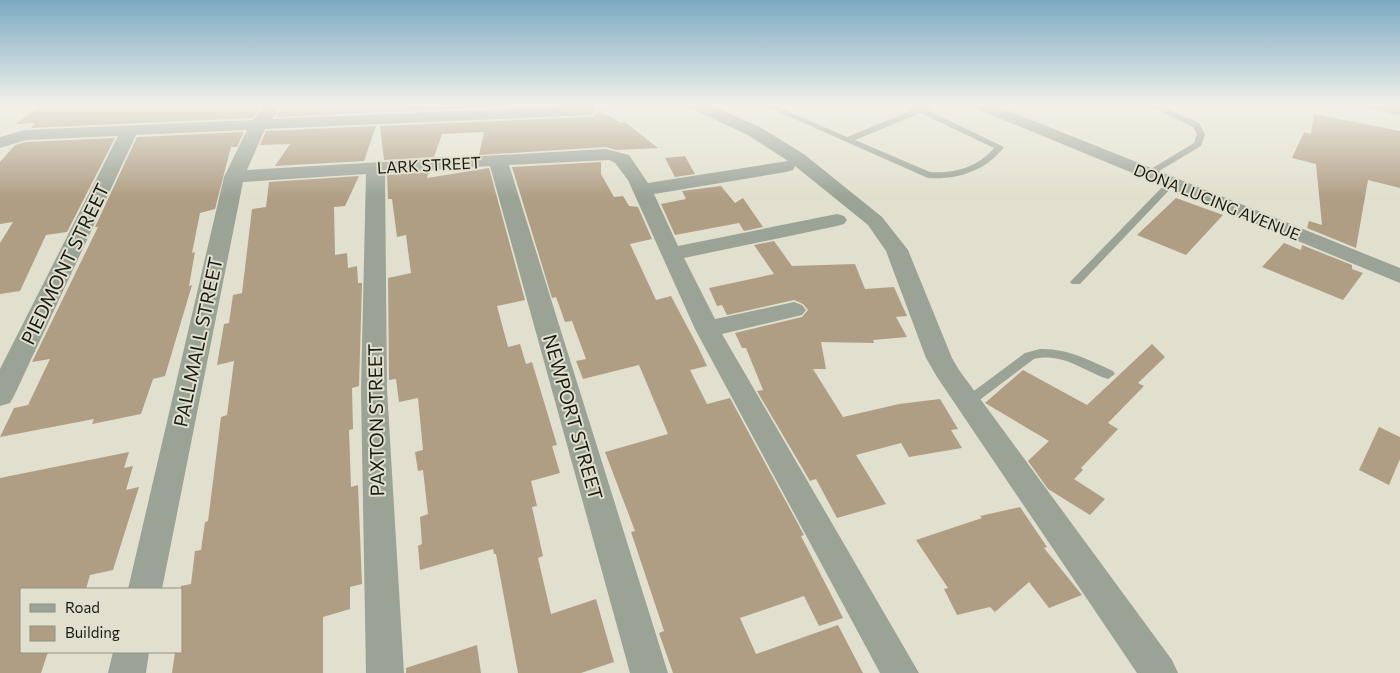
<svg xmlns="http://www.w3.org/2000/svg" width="1400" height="673" viewBox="0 0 1400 673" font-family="Commissioner,sans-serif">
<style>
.building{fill:#b09e84}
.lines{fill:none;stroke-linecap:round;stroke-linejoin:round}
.service{fill:#9ba397;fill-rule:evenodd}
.minor{fill:#9ba397;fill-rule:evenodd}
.labels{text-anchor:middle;stroke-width:4;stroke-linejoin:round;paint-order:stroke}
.far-street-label{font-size:16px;fill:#1a1a14;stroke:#e1e0ce}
.street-label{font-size:19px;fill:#1a1a14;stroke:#e1e0ce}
</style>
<rect width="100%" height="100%" fill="#e1e0ce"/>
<path class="building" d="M43,104H264L252,118L31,128L35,123L16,124Z
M284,104H518V106L276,117Z
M599,110L621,123L625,122L658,148L616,150L606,147L479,155L484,132L442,134L434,157L384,160L380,126L588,117L594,116Z
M1314,114L1400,131V188L1368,180L1356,248L1307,228L1309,221L1322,225L1316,164L1292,158L1304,132L1311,134Z
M376,126L364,161L275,166L290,144L260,145L266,131Z
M244,132L237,147H231L215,209L200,213L192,253L195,252L189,286L192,285L165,376L153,379L141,414L92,424L94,419L0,437L14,408L28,405L50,359L32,362L98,227H95L137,137Z
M115,138L67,232L46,235L20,291L0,294V243L13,222L0,224V162L15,145L26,142Z
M685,156L695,174L675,177L665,158Z
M601,162V174L614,197L623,196L629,206L638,207L652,239L630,244L656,300L671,296L698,347L707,366L690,370L707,404L730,398L804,535L801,536L843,618L819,626L804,596L740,618L756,654L838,625L863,673H673L659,633L664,631L631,532L635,531L605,452L668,434L639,365L583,379L576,361L586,359L572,321L565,322L556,297L552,298L512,167Z
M489,168L525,300L497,306L508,347L520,344L526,364L532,362L557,445L552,446L560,473L531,481L537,506L532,507L543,556L538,558L551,614L596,599L614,662L581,673H518L496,554H494L493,549L420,570L418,546L422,544L420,517L428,514L423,470L418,471L415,452L423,450L418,398L399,402L396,379L389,380L388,278L411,273L406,235L397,237L392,199H388L387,175L429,172L427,178Z
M359,176L345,206L334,207L335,255L347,253L348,268L357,266L358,283H362L359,386L352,388L353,429L349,430L351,487L358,485L362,584L350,587V609L323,617V673H172L175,652H181V586L191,584L195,551L201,550L205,522L208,521L221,417L227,415L234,361L217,365L224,324L229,323L233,295L242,293L252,209L266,207L269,182Z
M721,186L735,203L743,198L763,227L744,231L739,223L675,235L661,204L686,199L682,191Z
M1176,198L1223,215L1186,255L1137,235Z
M774,241L792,266L855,264L865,289L894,287L907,316L896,317L907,337L873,340L874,343L821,342L826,369H813L843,417L899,404L940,399L958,429L951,430L962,448L909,457L901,443L856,455L886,504L837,518L816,479L810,481L757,391L763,390L746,348H742L735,333L802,317L808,310L803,304L794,300L727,315L722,305L717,306L709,288L774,274L754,245Z
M1284,243L1301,250L1302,245L1352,265V269L1363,273L1343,300L1262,267Z
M1152,344L1165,357L1138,383L1144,386L1108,423L1118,429L1081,468L1083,470L1074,479L1105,499L1090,515L1048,489L1028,461L1049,441L985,403L1023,370L1087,405Z
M1379,427L1400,437V459L1389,485L1359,470Z
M129,452L124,468L133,466L126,490L139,487L113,570L90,575L86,589H21V652H48L41,673H0V478Z
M1020,507L1047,547L1044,548L1082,595L1049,608L1029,582L995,612L990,607L957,615L944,589L948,588L916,540L982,518L980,516Z
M477,645L481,673H406V668Z"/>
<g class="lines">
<path class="service" d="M761,104H771L847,137L913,110L895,106L894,104H906L920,107L927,104H936L927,110L1004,147C986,171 957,180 928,178ZM921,113L994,148C978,167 954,174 930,172L855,140Z
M1146,104H1156L1199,123L1205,134L1201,146L1149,177L1144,174L1146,172L1194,143L1197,134L1193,127Z
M1171,180L1174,181V185L1080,284H1072L1070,282L1072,280L1168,181Z
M1040,349C1067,348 1089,360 1113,371L1115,374L1108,379C1083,371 1063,352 1034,359L973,405H963L961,402L963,399L1025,353Z"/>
<path class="minor" d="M266,104H282L272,119L588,105L594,106L596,110L594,114L588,115L265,129L247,170L606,149L629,155L648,183L788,161L748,135L688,107L686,104H707L760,127L805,155L882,217L908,250L952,358L959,370L1172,660L1178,673H1137L937,377L926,358L886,251L868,225L795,166L793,170L786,172L654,194L678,246L837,214L844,216L847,220L844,224L837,226L684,258L715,319L794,302L802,305L806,310L802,315L722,334L919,673H880L695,329L628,180L615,163L609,160L509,165L668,673H630L490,166L385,173L387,390L404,673H366L361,390L366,174L243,182L162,589H128L224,177L247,130L136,135L14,396L10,403L0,406V369L118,136L26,140L0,148V137L24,130L253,120Z
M970,104H992L1400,268V283L972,107Z
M1359,104L1400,105V115L1361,107Z
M113,652H149L146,673H108Z"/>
</g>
<linearGradient id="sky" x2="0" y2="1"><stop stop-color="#7caac3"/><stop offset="0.53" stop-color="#f2f1e9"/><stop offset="1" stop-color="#f2f1e9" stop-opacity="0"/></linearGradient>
<rect width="1400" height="198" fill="url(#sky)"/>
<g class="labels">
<g class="far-street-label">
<text transform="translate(429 165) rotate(-3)" y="6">LARK STREET</text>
<text transform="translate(1217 202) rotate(22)" y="6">DONA LUCING AVENUE</text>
</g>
<g class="street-label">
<text transform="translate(65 264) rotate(-64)" y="7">PIEDMONT STREET</text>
<text transform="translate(198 342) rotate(-78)" y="7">PALLMALL STREET</text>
<text transform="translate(573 417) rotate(74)" y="7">NEWPORT STREET</text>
<text transform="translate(376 420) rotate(-91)" y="7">PAXTON STREET</text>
</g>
</g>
<rect x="20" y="588" width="162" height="65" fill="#e1e0ce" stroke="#919184"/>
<rect x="30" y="604" width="25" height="8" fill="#9ba397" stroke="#919184"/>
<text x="65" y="613" font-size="15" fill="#1a1a14">Road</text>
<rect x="30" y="626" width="25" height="15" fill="#b09e84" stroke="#919184"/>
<text x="65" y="638" font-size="15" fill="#1a1a14">Building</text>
</svg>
